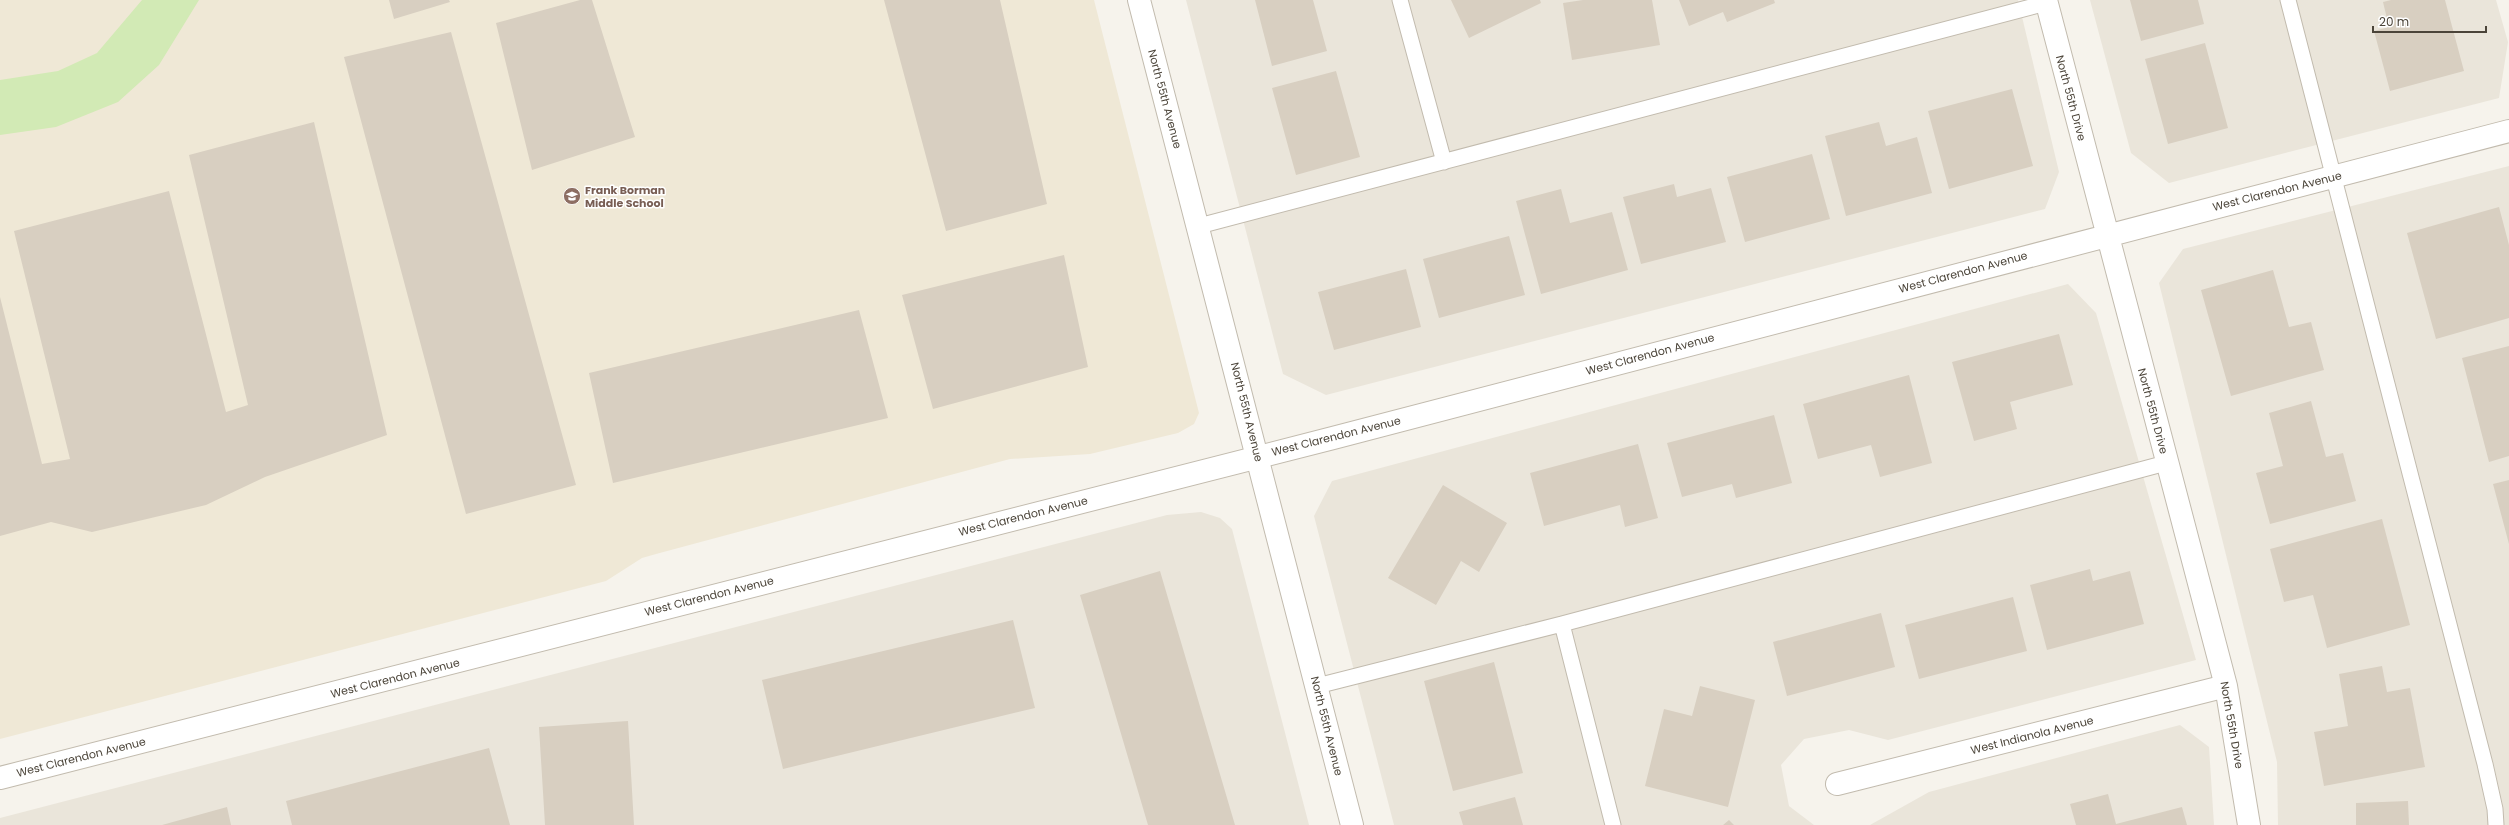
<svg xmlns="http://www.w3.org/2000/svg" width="2509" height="825" viewBox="0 0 2509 825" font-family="Poppins,sans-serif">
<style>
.residential{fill:#eae5da}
.education{fill:#efe8d6}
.green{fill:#d2eab5}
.building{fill:#d8cfc1}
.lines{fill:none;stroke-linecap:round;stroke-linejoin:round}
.service-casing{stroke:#c2bbae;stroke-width:17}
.minor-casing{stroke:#c2bbae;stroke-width:24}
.tertiary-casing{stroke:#c2bbae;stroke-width:24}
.service{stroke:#fff;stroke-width:15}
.minor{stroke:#fff;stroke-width:22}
.tertiary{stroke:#fff;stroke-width:22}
.labels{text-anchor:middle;stroke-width:3;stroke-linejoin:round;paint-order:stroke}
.street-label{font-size:11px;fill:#4b4439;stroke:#fff}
.education-label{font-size:11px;font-weight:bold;fill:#785e54;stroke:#fff;text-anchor:start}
</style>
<rect width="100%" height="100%" fill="#f6f3ec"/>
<path class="residential" d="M1186,0H2018L2059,172L2045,209L1326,395L1283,374Z
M2090,0H2496L2508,42L2499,98L2169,183L2131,153Z
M2509,166V825H2278L2277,762L2159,283L2183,249Z
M2068,284L2096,313L2196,660L1888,740L1849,730L1804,739L1781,765L1789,806L1814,825H1394L1314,516L1332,481Z
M1201,512L1220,518L1232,529L1309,825H0V818L1167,515Z
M2180,725L2209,747L2214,825H1870L1929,792Z"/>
<path class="education" d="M0,0H1094L1199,413L1194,424L1178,433L1090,454L1010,459L656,554L642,558L606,581L0,739Z"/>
<path class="green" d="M142,0H199L159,65L118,102L56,127L0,135V80L58,71L97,53Z"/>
<path class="building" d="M389,0H449L450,2L394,19Z
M580,0H592L635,137L532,170L496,23Z
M884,0H1000L1047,204L946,231Z
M1255,0H1313L1327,51L1272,66Z
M1451,0H1540L1541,3L1469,38Z
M1583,0H1652L1660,45L1572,60L1563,3Z
M1679,0H1774L1775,3L1727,22L1723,12L1689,26Z
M2130,0H2198L2204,24L2141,41Z
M2391,0H2445L2464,71L2390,91L2374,31L2389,27L2383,2Z
M451,32L576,485L466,514L344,57Z
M2205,43L2228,128L2168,144L2145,59Z
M1336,71L1360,157L1296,175L1272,88Z
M2012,89L2033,166L1949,189L1928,111Z
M314,122L387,435L265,477L206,505L92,532L51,522L0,536V297L42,464L70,459L14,231L169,191L226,412L248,405L189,155Z
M1879,122L1886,146L1917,137L1932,193L1846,216L1825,136Z
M1812,154L1830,219L1745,242L1727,177Z
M1674,184L1677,197L1711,188L1726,242L1641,264L1623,197Z
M1561,189L1570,223L1612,212L1628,270L1541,294L1516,201Z
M2499,207L2509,245V318L2436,339L2407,233Z
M1509,236L1525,295L1439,318L1423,259Z
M1064,255L1088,367L933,409L902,295Z
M1406,269L1421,327L1334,350L1318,292Z
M2273,270L2289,327L2311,322L2324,370L2231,396L2201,290Z
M859,310L888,418L613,483L589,373Z
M2059,334L2073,385L2010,402L2017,429L1974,441L1952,362Z
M2509,346V456L2489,462L2462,358Z
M1909,375L1932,463L1880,477L1871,445L1818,459L1803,404Z
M2311,401L2326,457L2343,453L2356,501L2270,524L2256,473L2283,466L2269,413Z
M1774,415L1792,483L1736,498L1732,484L1682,497L1667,443Z
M1638,444L1658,518L1625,527L1620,505L1544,526L1530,473Z
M2509,480V544L2493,484Z
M1443,485L1507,523L1479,572L1461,561L1436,605L1388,578Z
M2382,519L2410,625L2327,648L2313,595L2284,602L2270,549Z
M2090,569L2093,581L2130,571L2144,624L2047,650L2030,585Z
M1160,571L1235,825H1148L1080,595Z
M2013,597L2027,651L1919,679L1905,625Z
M1881,613L1895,667L1787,696L1773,642Z
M1013,620L1035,708L783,769L762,680Z
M1494,662L1523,773L1453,791L1424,681Z
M2382,666L2387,692L2410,688L2425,767L2324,786L2314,732L2348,726L2339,674Z
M1700,686L1755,700L1728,807L1645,786L1664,709L1692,716Z
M628,721L634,825H545L539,727Z
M489,748L510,825H292L286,801Z
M2108,794L2116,824L2182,807L2187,825H2076L2070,804Z
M1515,797L1523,825H1463L1459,812Z
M2408,801L2409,825H2356V803Z
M227,807L231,825H162Z
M1729,820L1734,825H1723Z"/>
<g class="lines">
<defs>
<path id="service" d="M1400,0L1444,162
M2288,0L2485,764L2495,809L2496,825
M1199,226L2046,3
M1562,624L1613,825
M1317,686L1562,624L2166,463"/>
<path id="minor" d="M2046,0L2226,686L2249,825
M0,778L1333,438L2509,131
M1837,784L2226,686"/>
<path id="tertiary" d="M1139,0L1352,825"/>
</defs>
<use href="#service" class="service-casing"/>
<use href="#minor" class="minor-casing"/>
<use href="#tertiary" class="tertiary-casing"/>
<use href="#service" class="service"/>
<use href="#minor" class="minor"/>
<use href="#tertiary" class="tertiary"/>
</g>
<defs>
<symbol id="school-disc" viewBox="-11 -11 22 22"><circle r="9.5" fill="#8d6e63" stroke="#fff"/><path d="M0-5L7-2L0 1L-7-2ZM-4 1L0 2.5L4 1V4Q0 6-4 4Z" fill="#fff"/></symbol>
</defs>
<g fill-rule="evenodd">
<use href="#school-disc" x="562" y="186" width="20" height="20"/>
</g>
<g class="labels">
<g class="street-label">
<text transform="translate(2071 98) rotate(75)" y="4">North 55th Drive</text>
<text transform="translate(1165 99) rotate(75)" y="4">North 55th Avenue</text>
<text transform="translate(2277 191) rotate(-14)" y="4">West Clarendon Avenue</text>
<text transform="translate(1963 272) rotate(-15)" y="4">West Clarendon Avenue</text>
<text transform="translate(1650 354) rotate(-15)" y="4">West Clarendon Avenue</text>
<text transform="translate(2153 411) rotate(75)" y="4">North 55th Drive</text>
<text transform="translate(1247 412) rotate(76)" y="4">North 55th Avenue</text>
<text transform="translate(1336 436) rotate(-14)" y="4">West Clarendon Avenue</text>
<text transform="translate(1023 516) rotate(-14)" y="4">West Clarendon Avenue</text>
<text transform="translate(709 596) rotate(-14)" y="4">West Clarendon Avenue</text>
<text transform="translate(395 678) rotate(-14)" y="4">West Clarendon Avenue</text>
<text transform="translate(2232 725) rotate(80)" y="4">North 55th Drive</text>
<text transform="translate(1327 726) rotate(76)" y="4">North 55th Avenue</text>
<text transform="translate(2032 735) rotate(-14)" y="4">West Indianola Avenue</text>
<text transform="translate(81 757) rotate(-14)" y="4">West Clarendon Avenue</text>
</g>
<g class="education-label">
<text x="585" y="194">Frank Borman<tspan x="585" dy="13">Middle School</tspan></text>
</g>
</g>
<path d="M2373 26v6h113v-6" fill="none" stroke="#4b4439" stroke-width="2"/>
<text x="2379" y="26" font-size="12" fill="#4b4439" stroke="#ffffff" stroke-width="3" paint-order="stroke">20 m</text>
</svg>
